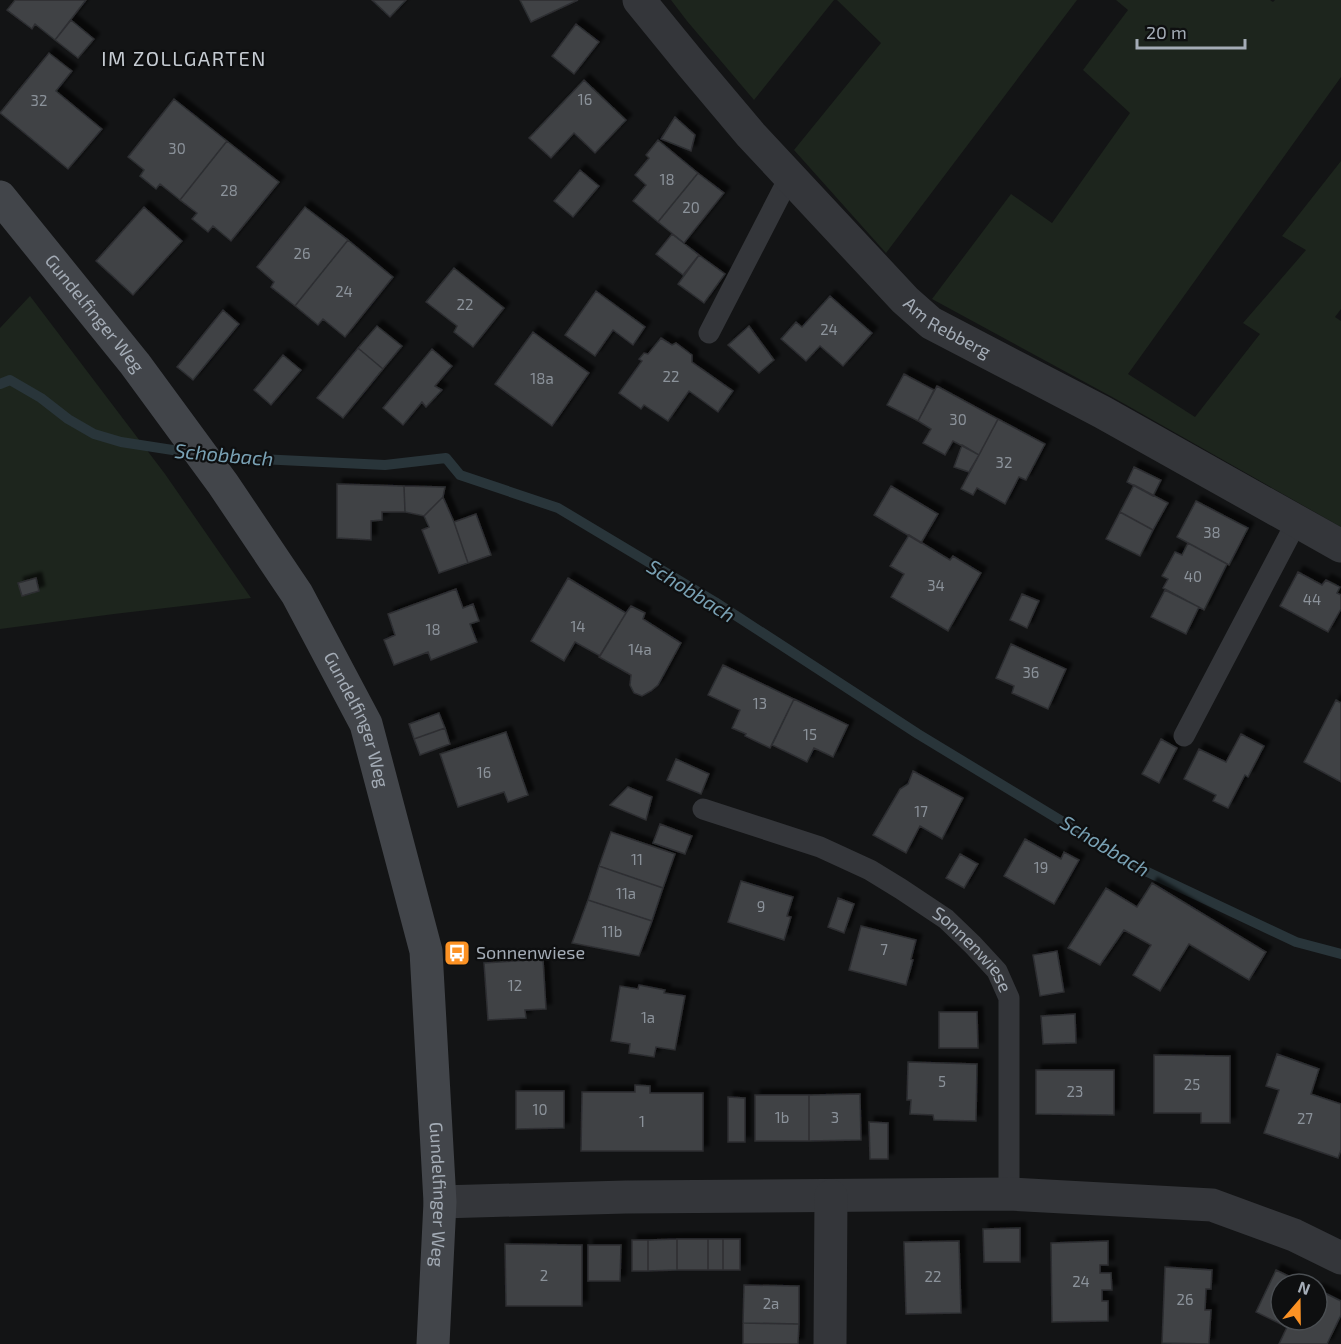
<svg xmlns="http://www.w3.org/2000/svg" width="1341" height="1344" viewBox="0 0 1341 1344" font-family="'Exo 2',sans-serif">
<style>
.green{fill:#1d251d}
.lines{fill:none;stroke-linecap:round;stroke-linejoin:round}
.stream{stroke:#29353a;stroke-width:10}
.building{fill:#3f4245;stroke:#2d2e31;stroke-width:1.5;filter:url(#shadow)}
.lane{stroke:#34363a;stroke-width:21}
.street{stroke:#34363a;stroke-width:33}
.secondary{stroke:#42454a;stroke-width:33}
.labels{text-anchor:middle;stroke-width:4.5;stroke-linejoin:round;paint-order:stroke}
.number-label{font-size:15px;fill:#8b929a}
.street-label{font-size:18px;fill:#a4acb6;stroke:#0e0f10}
.poi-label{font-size:18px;fill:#a4acb6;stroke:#0e0f10;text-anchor:start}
.neighbourhood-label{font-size:20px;letter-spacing:1.5px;fill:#c5cbd2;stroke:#0e0f10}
.water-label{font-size:20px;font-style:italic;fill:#79a1b4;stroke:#0e0f10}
</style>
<defs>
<filter id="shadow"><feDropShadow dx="5.5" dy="-5.5" stdDeviation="1.5" flood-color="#0009"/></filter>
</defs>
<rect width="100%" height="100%" fill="#131415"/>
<path class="green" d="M671,0H834L754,100L687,21Z
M837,0H1077L886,253L794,150L881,43Z
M1116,0H1270L1273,2L1275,0H1341V77L1128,374L1195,417L1260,334L1243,323L1306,250L1282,236L1341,161V309L1335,317L1341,321V527L1114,398L932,299L1011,194L1052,223L1130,113L1083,70L1128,10Z
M30,296L165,474L251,598L114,614L0,629V328Z"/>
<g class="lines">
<path class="stream" d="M0,384L10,380L41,398L68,419L94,434L121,442L192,453
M210,455L237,458L385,465L446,458L460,475L558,508L715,602L918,734L1139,868L1296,942L1341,954"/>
</g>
<path class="building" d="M15,0H86L55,40L35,24L32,29L7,10Z
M372,0H406L390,17Z
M520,0H578L531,22Z
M71,20L94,39L78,58L55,40Z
M576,24L599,42L574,74L552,56Z
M49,53L72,71L56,91L102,129L68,169L0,113Z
M584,80L626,120L595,153L574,133L551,158L529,138Z
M174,99L227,141L180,200L160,184L156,189L140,176L144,170L128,157Z
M675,117L695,135L691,151L661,139Z
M658,140L698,173L658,222L633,201L646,185L635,175L649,158L646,155Z
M227,141L279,182L231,241L213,226L208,232L192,219L197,213L180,200Z
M580,170L599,186L573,217L554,201Z
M698,173L724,193L684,243L658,222Z
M144,207L182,241L133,295L96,261Z
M305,207L348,240L295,306L271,287L274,282L257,267Z
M672,234L699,255L683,275L656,254Z
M348,240L393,277L345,337L323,319L318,325L295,306Z
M699,255L725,274L704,303L678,284Z
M454,268L504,308L473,347L454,332L457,326L426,302Z
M596,291L645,327L633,345L613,330L595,356L565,335Z
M830,296L872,333L843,366L820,346L806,361L781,339L796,322L802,327Z
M223,310L239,324L193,380L177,367Z
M377,326L402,346L383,369L358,348Z
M749,326L774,360L759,373L728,345Z
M533,332L589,373L552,426L495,384Z
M661,338L672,345L676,343L692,355V362L733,391L718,412L689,391L668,421L644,405L641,409L619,393L642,361L639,359L644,353L648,354Z
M358,348L383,369L343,418L317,398Z
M432,349L452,366L435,386L442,390L426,407L422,402L403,425L383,408Z
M283,355L301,370L271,405L254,390Z
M904,374L934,390L918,421L887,405Z
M937,386L998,419L979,455L953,441L945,455L923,443L931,429L918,421Z
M998,419L1045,444L1026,480L1019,477L1005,504L977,488L973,495L961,489Z
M962,445L979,455L969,472L954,467Z
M1134,467L1161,480L1153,496L1127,482Z
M337,484L404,486L405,512H382V520L371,521V540L337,538Z
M1134,485L1168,503L1153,530L1120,512Z
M404,486L445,487L443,497L424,516L405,512Z
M891,486L938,514L921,543L874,515Z
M443,497L454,522L468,563L439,573L422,530L429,527L424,516Z
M1196,501L1248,528L1229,565L1177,537Z
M1120,512L1153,530L1140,556L1106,539Z
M476,514L491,555L468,563L454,522Z
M909,535L950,560L953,556L981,573L948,631L891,597L904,574L890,566Z
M1188,543L1227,564L1204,610L1163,588L1168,579L1162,576L1175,552L1182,555Z
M1298,572L1322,585L1326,580L1340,587L1337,593L1341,595V609L1328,632L1280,606Z
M36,578L39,591L22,596L18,583Z
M568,578L626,613L600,656L575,642L564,661L531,641Z
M456,589L463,608L473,604L479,621L470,624L477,642L431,660L428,652L394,665L384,640L395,635L388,614Z
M1165,590L1199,607L1186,634L1151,617Z
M1022,594L1039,601L1027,628L1010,620Z
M631,606L645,613L643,619L681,643L658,685L651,691L642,696L634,693L630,685L631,675L599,657L626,613Z
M1011,644L1066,669L1048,709L1012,693L1014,686L996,678Z
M723,665L794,699L770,748L745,736L746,734L732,728L740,710L708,695Z
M794,699L848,725L833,757L814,748L807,762L772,745Z
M1336,700L1341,703V782L1304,762Z
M439,713L445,728L414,739L409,724Z
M445,728L450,744L420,755L414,739Z
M506,732L528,795L508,802L504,792L458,807L440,754Z
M1241,734L1264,746L1248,777L1245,775L1228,808L1213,801L1216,795L1184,779L1199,749L1226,762Z
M1161,739L1177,748L1159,783L1142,774Z
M676,759L709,774L701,794L667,780Z
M913,771L963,798L942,839L920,826L906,853L873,835L900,789L908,784Z
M628,787L652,797L646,820L610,805Z
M660,824L692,836L685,854L653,843Z
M611,832L675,854L663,888L599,866Z
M1025,839L1061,859L1064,852L1079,860L1054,904L1004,876Z
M960,854L978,864L964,888L946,878Z
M599,866L663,888L652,921L588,900Z
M741,881L793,897L787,916L791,917L784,940L728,922Z
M1152,883L1266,952L1249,980L1189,944L1160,991L1133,975L1151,945L1124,930L1100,965L1068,948L1106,888L1137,907Z
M838,898L854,904L844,933L828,927Z
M588,900L652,921L639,956L572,943Z
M861,926L916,940L911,959L913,960L906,985L849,970Z
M1057,951L1064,992L1040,996L1033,955Z
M543,959L546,1009L525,1010L526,1018L488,1020L484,963Z
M639,985L665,990L664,993L685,996L675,1050L656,1047L654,1057L629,1053L630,1044L611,1041L620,986L638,989Z
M939,1012H977L978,1048H939Z
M1075,1014L1076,1043L1043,1044L1041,1016Z
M1277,1054L1319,1069L1311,1094L1341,1104V1150L1338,1158L1264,1133L1279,1090L1266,1086Z
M1154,1055L1230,1056V1123H1201V1113H1154Z
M908,1062L977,1064L976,1121L934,1120L933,1115L910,1114L911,1100H907Z
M1036,1070H1114V1115L1036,1114Z
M635,1085L650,1086V1093H703V1151H581L582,1092H635Z
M516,1091H564V1128L516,1129Z
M860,1094L861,1140L809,1141V1095Z
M755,1095H809V1141H755Z
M728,1097L745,1098V1142H728Z
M869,1122L888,1123V1159H870Z
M1020,1228V1262H984L983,1229Z
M677,1239H708V1270H677Z
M677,1239V1270L648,1271V1240Z
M708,1239H723V1270H708Z
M723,1239H740V1270H723Z
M632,1240H648V1271H632Z
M959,1241L961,1313L906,1314L904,1242Z
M1108,1241V1265H1100V1273H1111L1112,1290H1102V1301H1108V1321L1052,1322L1051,1243Z
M505,1244L582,1245V1306H506Z
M588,1245H621L620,1281H588Z
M1165,1267L1212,1270L1211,1289H1206L1205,1310H1211L1209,1344L1162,1343Z
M1276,1270L1305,1284H1281V1320H1317V1289L1341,1301V1315L1327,1344H1279L1287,1327L1256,1312Z
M744,1285L799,1286V1324L743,1323Z
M743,1323L799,1324L798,1344H743Z"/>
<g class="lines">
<g class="lane">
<path d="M709,333L790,176"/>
<path d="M1184,736L1297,521"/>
<path id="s1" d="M703,809L820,847L870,870L901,889L946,919L973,945L997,971L1009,998V1194"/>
</g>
<g class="street">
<path id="s2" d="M639,0L692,65L751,135L905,300L931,323L1102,412L1341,546"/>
<path d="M440,1202L626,1197L1009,1194L1212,1205L1294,1235L1341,1258"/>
<path d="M830,1344L831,1196"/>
</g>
<path class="secondary" id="s3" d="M0,197L135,364L223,484L297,594L366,724L426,951L440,1202L433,1344"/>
</g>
<defs>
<symbol id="bus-square" viewBox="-11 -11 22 22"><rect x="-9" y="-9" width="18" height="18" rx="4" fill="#fc9224" stroke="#0e0f10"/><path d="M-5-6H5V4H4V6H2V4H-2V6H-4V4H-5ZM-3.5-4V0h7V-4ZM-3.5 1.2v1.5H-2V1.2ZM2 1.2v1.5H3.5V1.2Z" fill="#fff"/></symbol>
</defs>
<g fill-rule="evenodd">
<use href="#bus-square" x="442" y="938" width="30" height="30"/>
</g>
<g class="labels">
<g class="number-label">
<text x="585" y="105">16</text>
<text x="39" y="106">32</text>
<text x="177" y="154">30</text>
<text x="667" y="185">18</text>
<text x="229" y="196">28</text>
<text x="691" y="213">20</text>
<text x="302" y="259">26</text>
<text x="344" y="297">24</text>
<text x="465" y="310">22</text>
<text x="829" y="335">24</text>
<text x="671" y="382">22</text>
<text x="542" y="384">18a</text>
<text x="958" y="425">30</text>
<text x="1004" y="468">32</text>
<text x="1212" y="538">38</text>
<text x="1193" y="582">40</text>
<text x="936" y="591">34</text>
<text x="1312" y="605">44</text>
<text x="578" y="632">14</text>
<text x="433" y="635">18</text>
<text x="640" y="655">14a</text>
<text x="1031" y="678">36</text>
<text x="760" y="709">13</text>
<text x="810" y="740">15</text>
<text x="484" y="778">16</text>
<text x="921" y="817">17</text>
<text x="637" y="865">11</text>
<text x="1041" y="873">19</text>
<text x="626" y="899">11a</text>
<text x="761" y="912">9</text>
<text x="612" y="937">11b</text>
<text x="884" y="955">7</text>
<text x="515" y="991">12</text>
<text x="648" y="1023">1a</text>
<text x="942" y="1087">5</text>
<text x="1192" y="1090">25</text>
<text x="1075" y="1097">23</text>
<text x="540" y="1115">10</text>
<text x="782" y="1123">1b</text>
<text x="835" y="1123">3</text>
<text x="1305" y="1124">27</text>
<text x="642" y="1127">1</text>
<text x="544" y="1281">2</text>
<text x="933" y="1282">22</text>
<text x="1081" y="1287">24</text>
<text x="1185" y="1305">26</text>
<text x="771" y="1309">2a</text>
</g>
<g class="street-label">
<text dy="6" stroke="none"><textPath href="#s3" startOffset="150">Gundelfinger Weg</textPath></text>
<text dy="6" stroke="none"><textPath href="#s2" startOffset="452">Am Rebberg</textPath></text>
<text dy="6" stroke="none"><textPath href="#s3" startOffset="636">Gundelfinger Weg</textPath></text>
<text dy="6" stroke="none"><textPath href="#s1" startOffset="309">Sonnenwiese</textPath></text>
<text dy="6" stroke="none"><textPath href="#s3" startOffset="1122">Gundelfinger Weg</textPath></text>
</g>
<g class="poi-label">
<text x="476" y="959">Sonnenwiese</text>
</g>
<g class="neighbourhood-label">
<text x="184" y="66">IM ZOLLGARTEN</text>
</g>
<g class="water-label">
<text transform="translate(224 455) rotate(5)" y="7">Schobbach</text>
<text transform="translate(691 591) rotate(32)" y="7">Schobbach</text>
<text transform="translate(1105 846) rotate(31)" y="7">Schobbach</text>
</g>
</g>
<g transform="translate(1299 1302) rotate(20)"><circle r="28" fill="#0e0f10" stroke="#4a4e52" stroke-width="1.5"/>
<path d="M0-4.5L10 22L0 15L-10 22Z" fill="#fc9224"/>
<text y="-9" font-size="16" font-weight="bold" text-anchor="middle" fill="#a4acb6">N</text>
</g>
<path d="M1137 39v9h108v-9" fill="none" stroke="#a4acb6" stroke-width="3"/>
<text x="1146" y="39" font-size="18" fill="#a4acb6" stroke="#0e0f10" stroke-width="4.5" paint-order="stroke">20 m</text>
</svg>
